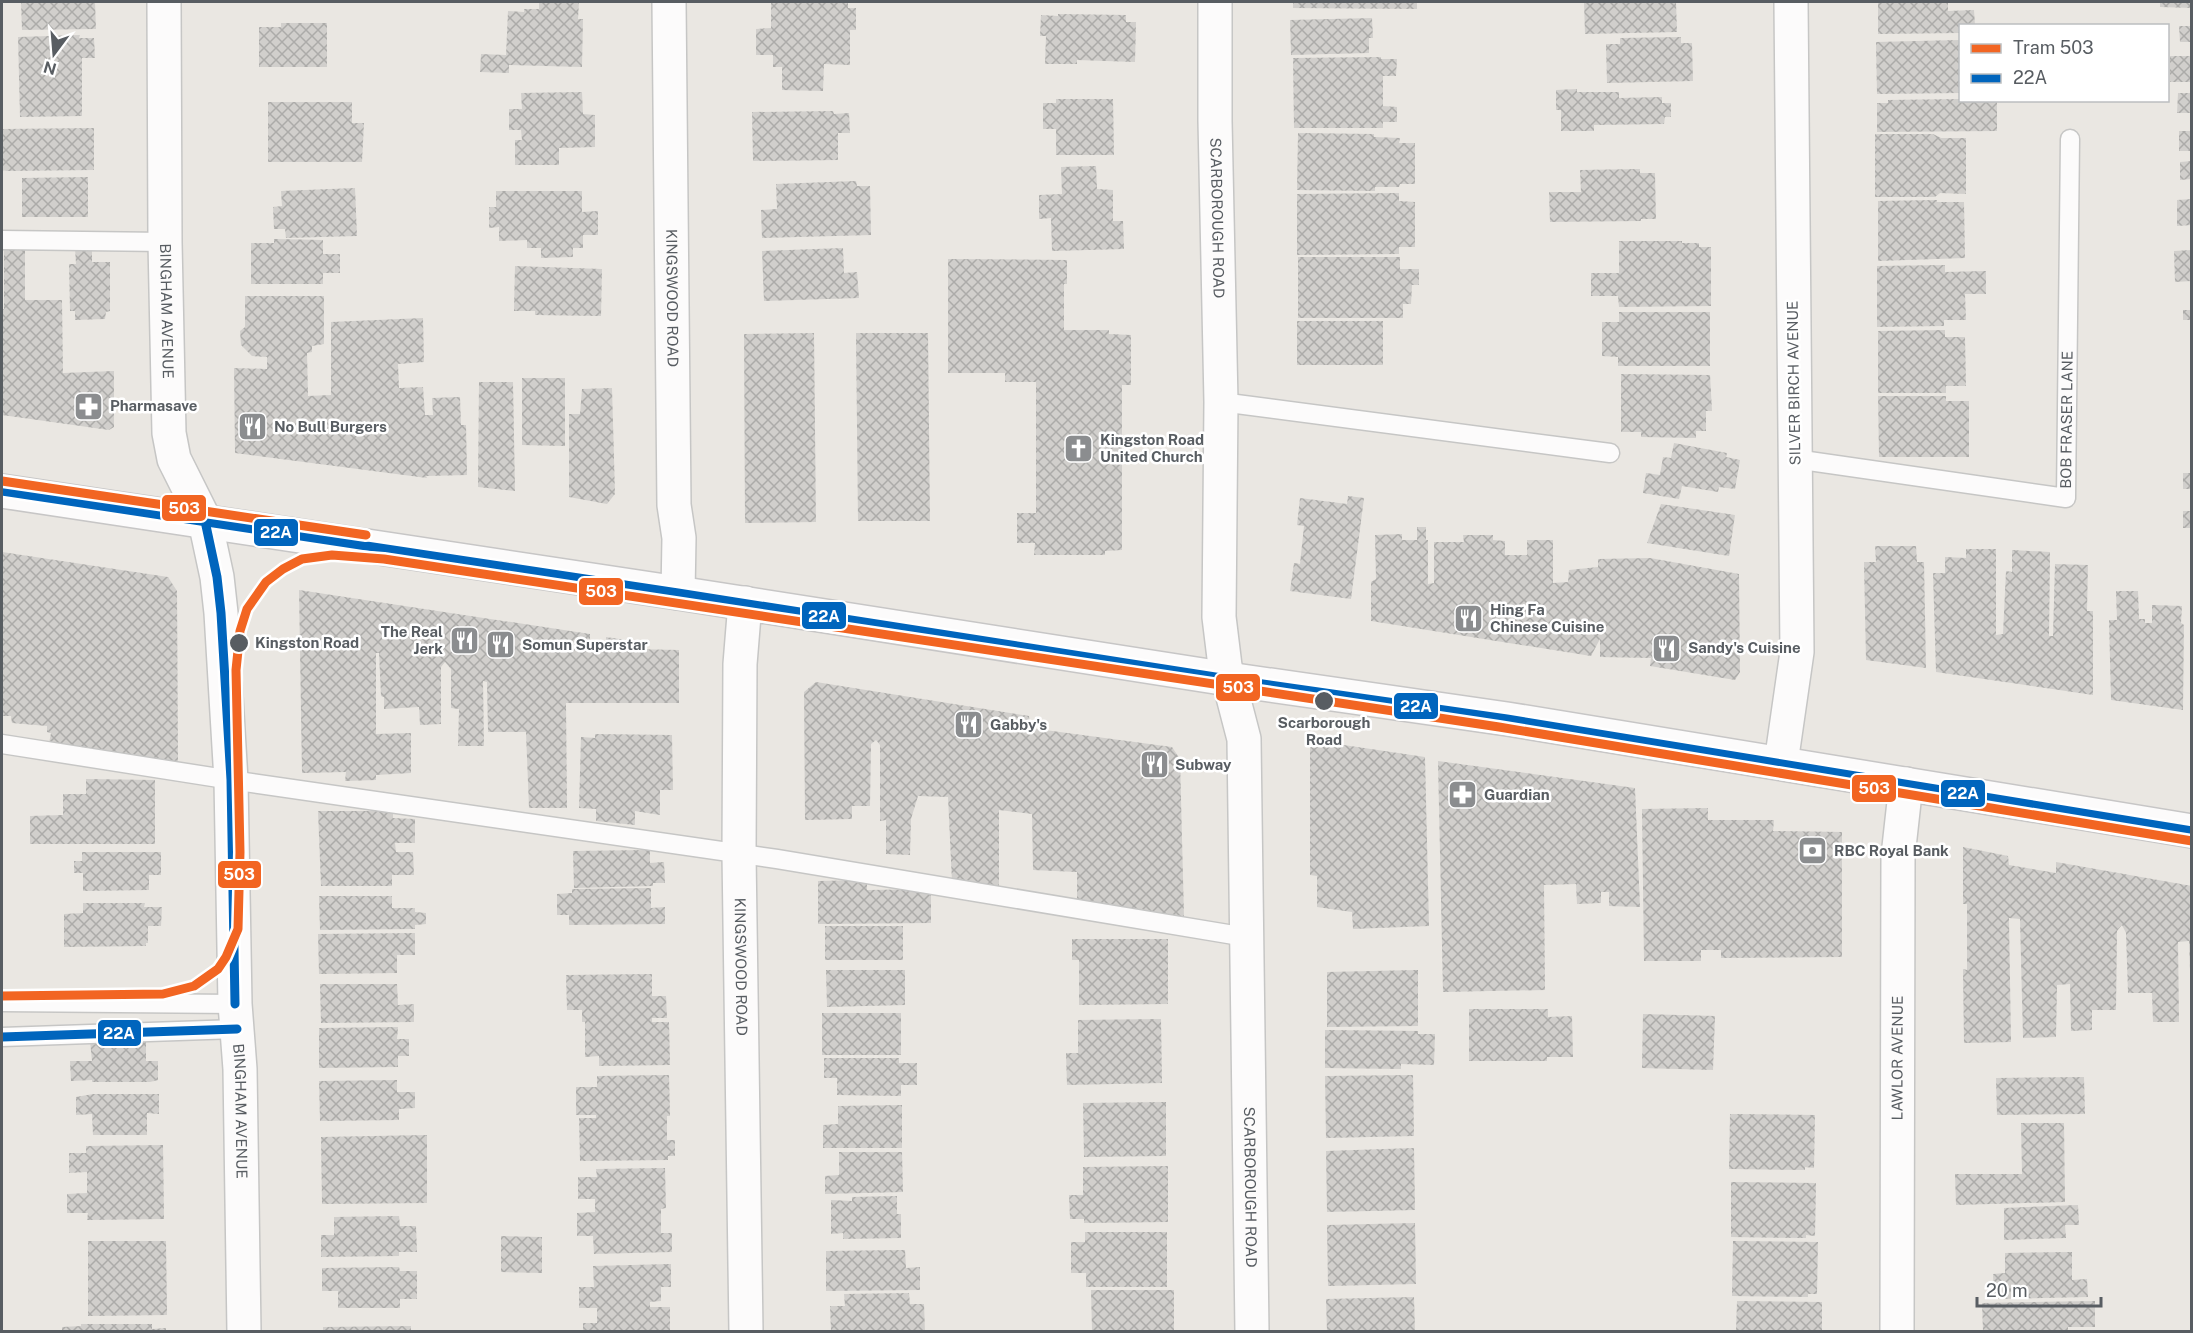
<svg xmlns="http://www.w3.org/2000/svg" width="2193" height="1333" viewBox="0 0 2193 1333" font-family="'Public Sans',sans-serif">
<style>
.building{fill:url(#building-cross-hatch)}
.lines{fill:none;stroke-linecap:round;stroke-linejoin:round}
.service-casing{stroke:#c6c6c5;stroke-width:21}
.minor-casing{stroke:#c6c6c5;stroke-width:36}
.secondary-casing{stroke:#c7c6c6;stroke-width:36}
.service{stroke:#fcfbfb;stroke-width:18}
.minor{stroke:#fcfbfb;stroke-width:33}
.secondary{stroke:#fcfbfb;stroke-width:33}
.bus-1-casing{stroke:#fff;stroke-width:14}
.bus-1{stroke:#0065bd;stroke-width:9}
.tram-1-casing{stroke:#fff;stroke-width:14}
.tram-1{stroke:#f26522;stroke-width:9}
.stop-dot{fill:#585d62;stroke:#fff;stroke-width:2}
.labels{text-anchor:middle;stroke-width:5;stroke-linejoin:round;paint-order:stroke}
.street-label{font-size:15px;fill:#585d62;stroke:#fff}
.poi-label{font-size:15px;font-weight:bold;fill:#585d62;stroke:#fff;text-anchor:start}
.stop-label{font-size:15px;font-weight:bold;fill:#585d62;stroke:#fff;text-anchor:start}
.line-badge{stroke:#fff;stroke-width:2}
.badge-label{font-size:16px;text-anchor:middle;font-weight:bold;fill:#fff}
</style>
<defs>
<pattern id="building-cross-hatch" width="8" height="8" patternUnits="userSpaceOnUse" patternTransform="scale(1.5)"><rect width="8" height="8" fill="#d1cfcc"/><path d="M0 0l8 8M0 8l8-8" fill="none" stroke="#acaba9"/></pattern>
</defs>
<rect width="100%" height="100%" fill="#eae7e2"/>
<path class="building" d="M21,2H95L96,29L22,30Z
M539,2H579L578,19H583L582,67L509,65V73L480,72L481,54L506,55L508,11L524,12V9H539Z
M771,2H848V8H856V30H850V65L824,64L823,91L782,90V67H773V55H756V29L771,28Z
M1293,2H1417V9L1293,8Z
M1584,2H1676L1677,32L1585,34Z
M1878,2H1948V11L1974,10L1975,26H1960V33L1878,34Z
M2160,2H2192V8L2160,7Z
M1058,14L1126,15V22H1136L1135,62L1077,60V64H1045L1046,36H1040L1041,15L1058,16Z
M1372,18L1373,38H1369V53L1291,55L1290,20Z
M281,23H327V67H259V27H281Z
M2179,26H2192V42H2180Z
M80,35L79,38H94L95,58H82V116L20,117L18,37Z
M1681,37V43H1692L1693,81L1607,83L1606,44H1620V38Z
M1960,40V93L1877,94L1876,42Z
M2170,56H2192V82H2170Z
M1381,57V59H1397L1396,76H1383V106L1397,107V122H1383V128H1294L1293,58Z
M1577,89V92H1619V98L1662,97V103H1671V117H1665L1664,124L1594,125V131H1561V110H1556V90Z
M582,92L583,114L595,115V147L559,148V165H515V140H522L521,130H509V109H522L521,93Z
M2178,93H2192V113H2177Z
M1056,99H1113L1114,155H1056V129H1043V103H1056Z
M1960,99V100L1968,102H1997V131L1877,132V103H1888V100Z
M268,102H352V123H364L362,162H268Z
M833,111L834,114L849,113L850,133H838V160L753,161L752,112Z
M94,128V170L7,171L2,170V130L3,129Z
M2179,131H2192V151H2179Z
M1298,133L1374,134V137L1400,138L1399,143H1415V184H1400L1399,187H1375V191L1297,190Z
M1875,134H1933L1941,138H1966V194L1940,193L1935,197H1875Z
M2192,161V179L2180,180V162Z
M1096,166L1097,189L1113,190V221H1123L1124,249L1052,251L1051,218L1039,219V195L1062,194L1061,167Z
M1640,169V173H1655L1656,219H1641V221L1550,222L1549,192H1581L1580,170Z
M88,177V217H22V178Z
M856,181L857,186H870L871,235L762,238L761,210L777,209L776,184Z
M355,188L357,236L286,238L285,229H274L273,207L282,206L281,191Z
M496,191H582V212L598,211V235H583V248H573V257L541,258V248H527V240L499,241V227L489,228V207H496Z
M1399,193V201L1415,202V247H1399V254L1297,255V194Z
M2192,199V225L2177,226V200Z
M1937,200V202H1964L1965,258L1878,261V201Z
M274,239L323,240V254H340V273H323V284H251V243H274Z
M1619,241H1682V243H1699V247H1711V306L1619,307L1618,296H1591V273H1619Z
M25,245V300H62L63,373L114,371V427L109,430L2,415V309H4V247Z
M92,247V262H110V311L106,312L105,319L75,320V311H70L69,264H76L75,248Z
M843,248L844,273L857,272L859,298L764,301L762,251Z
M2192,250V281L2175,282L2174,251Z
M1298,257H1400V269H1419V285H1412L1411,304H1403V318H1298Z
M948,259L1067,260V284H1064V330H1109V334L1131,335V385H1122V550L1105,551V555H1034L1035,543H1017V513H1036V382H1005V373H948Z
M1945,265V272L1986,271V294H1965L1966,320H1944V326L1877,327V266Z
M515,266L602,269L601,316L535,315V311H514Z
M245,296H324V344L312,346V352L307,353L308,396L331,395V322L423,318L424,362L398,364L399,388L423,387L425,415H433L432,398L460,397L461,425H466L467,475L426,476L427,478L235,453L234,368L267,369V357L252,356L241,345L240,331L245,327Z
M2183,310H2192V320H2183Z
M1619,312H1710V366H1618V357L1602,356V322H1619Z
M1297,321H1383V365H1297Z
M1945,330V337H1965L1966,386H1946V393H1878V331Z
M814,333L816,522L745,523L744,334Z
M856,333H928L930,521H858Z
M1621,374L1710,375L1712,411H1706V431H1696V438L1641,437V432H1621Z
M522,378H565V446L522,445Z
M479,382H513L515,491L478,487Z
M612,388L615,494L607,504L569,497V414H580L582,389Z
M1878,396H1946V401H1969V457H1879Z
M1674,443L1727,453L1726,457L1740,460L1735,489L1719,487L1718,492L1682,486L1679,499L1643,493L1646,473L1660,475L1663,457L1671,458Z
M2183,473H2192V489H2183Z
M1348,496L1364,498L1351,599L1290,591L1294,563L1300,564L1304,526L1297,525L1300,498L1347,504Z
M1661,504L1735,515L1729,556L1647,543Z
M2183,511H2192V528H2183Z
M1417,527H1426V540H1428V584L1434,583V542H1464L1463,535H1493V540L1505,541V555H1527V540H1553V583L1568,582L1569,570L1598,567V559L1650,558L1739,574L1740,672L1735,680L1650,666L1651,658L1600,657V639L1591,656L1371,621V582L1376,579L1375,535L1402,534V540H1417Z
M1875,546H1916L1917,562H1924L1926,668L1866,660L1864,562H1876Z
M1966,549H1996V635L2003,634L2006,571L2012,572V550L2050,552L2049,636H2053L2055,564L2088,565L2087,611H2093V695L1936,672L1933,573H1945V557L1966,558Z
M2,552L168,577L177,591L178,765L49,743L51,733L47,732V726L12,723L11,716H2Z
M299,590L590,634V648H606V637L632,641V649L679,650V703H566L567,808H529L526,732H488L487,682L483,681L484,746H458L459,709L451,708V669L445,662L441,667V724L420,725L419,707L384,709V697L381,696L379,653H376V734L411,733V773L376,775V780L345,781L346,772L302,773Z
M2116,591H2138L2139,619H2145V623H2152V605L2182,606L2181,623L2184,625L2183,710L2111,700L2109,620H2117Z
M816,682L1029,716L1030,728L1172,747L1180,759L1184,917L1077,901V872L1033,870L1032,814L999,810V890L952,882L948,797L918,796L911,819L910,855L886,854V820L880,821V745L876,740L871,744L870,806H852V819L805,820L804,692Z
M595,734L672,735L673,790H660V815L635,811V825L596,821V809L579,808L581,737L595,738Z
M1310,740L1425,757L1429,926L1353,929L1352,912L1317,907V876L1310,875Z
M1438,761L1635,788L1640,907L1609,906V892H1601V903L1577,904L1576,884L1544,885L1545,990L1443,992Z
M86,779L155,780V844H30V816L63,815V794H86Z
M1708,808V820H1774L1773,831L1842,832V957L1721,958V950H1701V961H1644L1642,809Z
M318,811H393V818L415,819V843H395L396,852H413L414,875H392V886H321Z
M1963,847L2008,856L2009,865L2056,873V862L2192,886V971H2190L2189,941L2178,942L2179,1022H2153L2152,993H2128L2126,933L2122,925L2117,931L2116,1010H2092V1030L2071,1031L2070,984L2057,985L2056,1037L2023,1038L2020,919L2009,918L2011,1042L1964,1043L1963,969L1967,970V904H1963Z
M650,850V863L664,862L665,883H653V886L574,888L573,851Z
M82,852H161V875H149V890L83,891V873H74V861H82Z
M867,880V890L931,889V923L818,924V881Z
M651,888V908L665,907V924L569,925V915H557V894L572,893V889Z
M319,896H392V908H415V912L426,913V924L415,925V929L320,930Z
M83,903H145L144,907H162L161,926H148V943H146V946L64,947V914L83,913Z
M825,926H903V960H825Z
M415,933V955H397V973L319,974L318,934Z
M1072,939H1168V1004L1079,1005V960H1072Z
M826,970H905V1005L827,1007Z
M1418,970V1026L1327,1027V972Z
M652,974V996H666L667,1018H652V1022H669L670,1065L599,1066V1056L585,1057V1022H582V1010H567L566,975Z
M320,984H397L398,1005L414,1004V1022L321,1023Z
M1469,1009H1548V1017L1572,1016L1573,1057H1547V1061H1469Z
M822,1013H901V1055H822Z
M1643,1014L1715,1016L1713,1070L1642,1068Z
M1161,1019L1162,1083L1067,1085L1066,1053H1078V1020Z
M398,1027L397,1039H409V1056H398V1067L319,1068V1028Z
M1325,1030L1418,1031V1034H1435L1434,1065L1401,1064V1069L1325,1068Z
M146,1040V1061H158V1080L150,1082H92V1080L71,1081L70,1061H92L90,1041Z
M824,1058H899V1063H917V1085H901V1096L837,1095V1078H824Z
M669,1075L670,1116H667V1140H675V1156H668V1160L580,1161L579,1118H596V1115H576V1087H597V1076Z
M1413,1075L1414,1136L1326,1138L1325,1076Z
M2084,1077L2085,1114L1997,1115L1996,1078Z
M397,1080V1092H415V1108L399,1109V1120L320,1121L319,1081Z
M93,1094H159V1114L147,1113V1135H93L92,1114L76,1115V1097Z
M1166,1102V1156L1084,1157L1083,1103Z
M902,1105V1148H823V1125L838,1124V1106Z
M1730,1114L1815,1115L1814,1168L1805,1167V1170L1729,1169Z
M2021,1123H2064L2065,1202L1956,1205L1955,1174H2022Z
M427,1135V1203L322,1204L321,1137Z
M163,1145L164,1219L87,1220L88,1213H67V1194L87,1193V1172L69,1173V1153H86V1146Z
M1414,1148L1415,1210L1327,1212L1326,1151Z
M839,1152H902L903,1192L825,1194V1176L839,1175Z
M1168,1166V1222L1084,1223V1219H1070L1069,1195H1083V1167Z
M665,1168L666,1208L661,1209V1233H672V1252L594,1254L593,1236H577V1213L595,1212V1199H578V1177H597L596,1169Z
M1731,1182L1816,1183L1815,1236L1806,1235V1238L1731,1237Z
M897,1196V1214H901V1238L843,1239V1233L831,1234V1200L852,1201V1197Z
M2078,1205L2079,1225H2065L2066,1238L2004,1240V1208Z
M399,1216L400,1226H416L417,1252H399V1256L321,1257V1235H334V1217Z
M1415,1223L1416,1284L1328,1286L1327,1225Z
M1085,1232H1167V1287H1086V1273H1071V1242H1085Z
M501,1236L542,1237V1273L501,1272Z
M88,1241H166L167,1315L88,1316Z
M1733,1241L1818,1242L1817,1294H1808V1297L1732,1296Z
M905,1250L906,1268L920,1267V1290L826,1291V1251Z
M2072,1252V1280L2087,1279L2088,1297L1994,1299L1993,1274L2005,1273V1253Z
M671,1264V1287H661V1301L650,1302V1307H670V1332H583V1323H597V1308H579V1287H594L593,1266Z
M399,1267L400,1271H417V1299H400V1308H338V1291H322V1268Z
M1091,1290H1174V1330H1092Z
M909,1293L910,1304H924L925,1332H831L830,1306H845L844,1294Z
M1414,1297L1415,1332H1327L1326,1299Z
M1737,1301L1822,1302V1332H1736Z
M2095,1301V1327H2068V1332H1983L1982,1303Z
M81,1324H152V1329L166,1328V1332H62V1327L81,1326Z
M411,1326V1332H323V1327Z"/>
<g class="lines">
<defs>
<g id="service">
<path d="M2,240L165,242"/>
<path d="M1221,402L1610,453"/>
<path id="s1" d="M1795,459L2066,498L2070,139"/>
<path d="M2,744L238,781L777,859L1246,937"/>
<path d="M2,1002L235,1004"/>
<path d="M2,1037L237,1029"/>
</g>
<g id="minor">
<path id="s2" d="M164,2L165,242L169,433L174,459L205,521L217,577L221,613L231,780L235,1004L240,1069L244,1332"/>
<path id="s3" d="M669,2L674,505L679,538L678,593"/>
<path id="s4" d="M1215,2V121L1221,402L1219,617L1225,666L1244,739L1252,1332"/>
<path id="s5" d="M745,603L740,664L739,854L746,1332"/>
<path d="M1781,763L1797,652L1791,2"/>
<path id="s6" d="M1897,1332L1898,856L1906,784"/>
</g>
<path id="secondary" d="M2,491L678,593L1228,679L1507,719L2192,831"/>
</defs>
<use href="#service" class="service-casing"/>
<use href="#minor" class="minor-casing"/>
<use href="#secondary" class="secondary-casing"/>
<use href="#service" class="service"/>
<use href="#minor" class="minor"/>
<use href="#secondary" class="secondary"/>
<defs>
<path id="bus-1" d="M2,491L678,593L1228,679L1507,719L2192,831
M205,521L217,577L221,613L231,780L235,1004
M2,1037L237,1029"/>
</defs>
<use href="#bus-1" class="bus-1-casing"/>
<use href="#bus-1" class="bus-1"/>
<defs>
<path id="tram-1" d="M2,481L366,535
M2,996L163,994L194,986L218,969L226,957L238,929L240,852L236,670L240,631L247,609L266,582L283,569L302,559L332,555L384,559L1499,727L2192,841"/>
</defs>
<use href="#tram-1" class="tram-1-casing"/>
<use href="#tram-1" class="tram-1"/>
</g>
<defs>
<symbol id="pharmacy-square" viewBox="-11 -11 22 22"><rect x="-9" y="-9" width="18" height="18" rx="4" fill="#8b8d8f" stroke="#fff"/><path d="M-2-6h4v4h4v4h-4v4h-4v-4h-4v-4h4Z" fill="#fff"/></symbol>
<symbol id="restaurant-square" viewBox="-11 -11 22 22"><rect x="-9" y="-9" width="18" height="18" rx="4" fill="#8b8d8f" stroke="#fff"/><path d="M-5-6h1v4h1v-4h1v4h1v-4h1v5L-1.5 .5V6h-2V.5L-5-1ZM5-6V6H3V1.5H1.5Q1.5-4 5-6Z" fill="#fff"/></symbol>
<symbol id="church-square" viewBox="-11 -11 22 22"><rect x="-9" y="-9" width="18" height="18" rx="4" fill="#8b8d8f" stroke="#fff"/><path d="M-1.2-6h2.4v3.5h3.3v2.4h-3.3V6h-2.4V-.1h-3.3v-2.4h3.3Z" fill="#fff"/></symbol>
<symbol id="bank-square" viewBox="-11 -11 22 22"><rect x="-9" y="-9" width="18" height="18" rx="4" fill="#8b8d8f" stroke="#fff"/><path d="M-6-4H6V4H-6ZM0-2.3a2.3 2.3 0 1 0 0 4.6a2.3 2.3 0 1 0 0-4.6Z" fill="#fff"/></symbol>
</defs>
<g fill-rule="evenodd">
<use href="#pharmacy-square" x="72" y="390" width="33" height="33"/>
<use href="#restaurant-square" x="236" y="410" width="33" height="33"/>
<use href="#church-square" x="1062" y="432" width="33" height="33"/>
<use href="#restaurant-square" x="1452" y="602" width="33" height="33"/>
<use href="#restaurant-square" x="448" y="624" width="33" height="33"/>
<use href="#restaurant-square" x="484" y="628" width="33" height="33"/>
<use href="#restaurant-square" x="1650" y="632" width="33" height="33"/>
<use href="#restaurant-square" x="952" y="708" width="33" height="33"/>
<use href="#restaurant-square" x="1138" y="748" width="33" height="33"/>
<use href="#pharmacy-square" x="1446" y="778" width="33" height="33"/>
<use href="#bank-square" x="1796" y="834" width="33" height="33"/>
</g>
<g class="stop-dot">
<circle cx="239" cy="643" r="10"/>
<circle cx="1324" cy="701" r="10"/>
</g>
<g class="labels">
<g class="street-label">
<text dy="5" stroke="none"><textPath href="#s4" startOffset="216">SCARBOROUGH ROAD</textPath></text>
<text dy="5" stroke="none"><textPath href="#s3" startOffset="296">KINGSWOOD ROAD</textPath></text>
<text dy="5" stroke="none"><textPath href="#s2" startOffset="309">BINGHAM AVENUE</textPath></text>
<text transform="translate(1794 383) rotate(-91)" y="5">SILVER BIRCH AVENUE</text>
<text dy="5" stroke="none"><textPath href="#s1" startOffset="352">BOB FRASER LANE</textPath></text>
<text dy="5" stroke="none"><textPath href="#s5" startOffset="364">KINGSWOOD ROAD</textPath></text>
<text dy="5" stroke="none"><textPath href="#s6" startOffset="274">LAWLOR AVENUE</textPath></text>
<text dy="5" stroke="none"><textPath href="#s2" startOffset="1119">BINGHAM AVENUE</textPath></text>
<text dy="5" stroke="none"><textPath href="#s4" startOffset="1188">SCARBOROUGH ROAD</textPath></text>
</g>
<g class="poi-label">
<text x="110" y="411">Pharmasave</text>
<text x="274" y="432">No Bull Burgers</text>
<text x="1100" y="445">Kingston Road<tspan x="1100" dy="17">United Church</tspan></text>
<text x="1490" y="615">Hing Fa<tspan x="1490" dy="17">Chinese Cuisine</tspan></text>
<text x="443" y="637" text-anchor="end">The Real<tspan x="443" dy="17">Jerk</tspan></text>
<text x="522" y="650">Somun Superstar</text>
<text x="1688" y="653">Sandy's Cuisine</text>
<text x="990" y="730">Gabby's</text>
<text x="1175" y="770">Subway</text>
<text x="1484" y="800">Guardian</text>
<text x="1834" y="856">RBC Royal Bank</text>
</g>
<g class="stop-label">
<text x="255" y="648">Kingston Road</text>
<text x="1324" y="728" text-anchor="middle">Scarborough<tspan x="1324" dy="17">Road</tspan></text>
</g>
</g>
<g class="line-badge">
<rect x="161" y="494" width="46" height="28" rx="6" fill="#f26522"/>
<rect x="253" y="518" width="46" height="29" rx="6" fill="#0065bd"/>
<rect x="578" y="577" width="46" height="29" rx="6" fill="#f26522"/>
<rect x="801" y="601" width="46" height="29" rx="6" fill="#0065bd"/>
<rect x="1215" y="673" width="46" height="29" rx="6" fill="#f26522"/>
<rect x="1393" y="692" width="46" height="28" rx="6" fill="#0065bd"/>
<rect x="1851" y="774" width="46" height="29" rx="6" fill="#f26522"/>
<rect x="1940" y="779" width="46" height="29" rx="6" fill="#0065bd"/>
<rect x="217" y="860" width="45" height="29" rx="6" fill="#f26522"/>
<rect x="97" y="1019" width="45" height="28" rx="6" fill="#0065bd"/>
</g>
<g class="badge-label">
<text x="184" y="514">503</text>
<text x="276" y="538">22A</text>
<text x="601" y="597">503</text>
<text x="824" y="622">22A</text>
<text x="1238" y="693">503</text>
<text x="1416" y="712">22A</text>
<text x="1874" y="794">503</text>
<text x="1963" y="799">22A</text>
<text x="239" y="880">503</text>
<text x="119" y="1039">22A</text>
</g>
<rect width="2193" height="1333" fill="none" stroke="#585d62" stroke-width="6"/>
<rect x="1959" y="24" width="210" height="78" fill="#ffffff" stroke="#bcbec0" stroke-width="1.5"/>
<rect x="1971" y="44" width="30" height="9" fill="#f26522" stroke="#bcbec0" stroke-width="1.5"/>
<text x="2013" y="54" font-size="18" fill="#585d62">Tram 503</text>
<rect x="1971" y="74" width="30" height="9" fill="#0065bd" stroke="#bcbec0" stroke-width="1.5"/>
<text x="2013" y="84" font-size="18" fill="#585d62">22A</text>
<g transform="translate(54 54) rotate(196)" stroke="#ffffff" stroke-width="4.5" paint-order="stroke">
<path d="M0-4.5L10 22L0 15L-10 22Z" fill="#585d62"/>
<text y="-9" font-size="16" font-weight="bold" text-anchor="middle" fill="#585d62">N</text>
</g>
<path d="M1977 1297v9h124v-9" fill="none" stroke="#585d62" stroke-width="3"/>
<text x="1986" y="1297" font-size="18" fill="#585d62" stroke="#ffffff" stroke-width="4.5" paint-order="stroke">20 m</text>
</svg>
